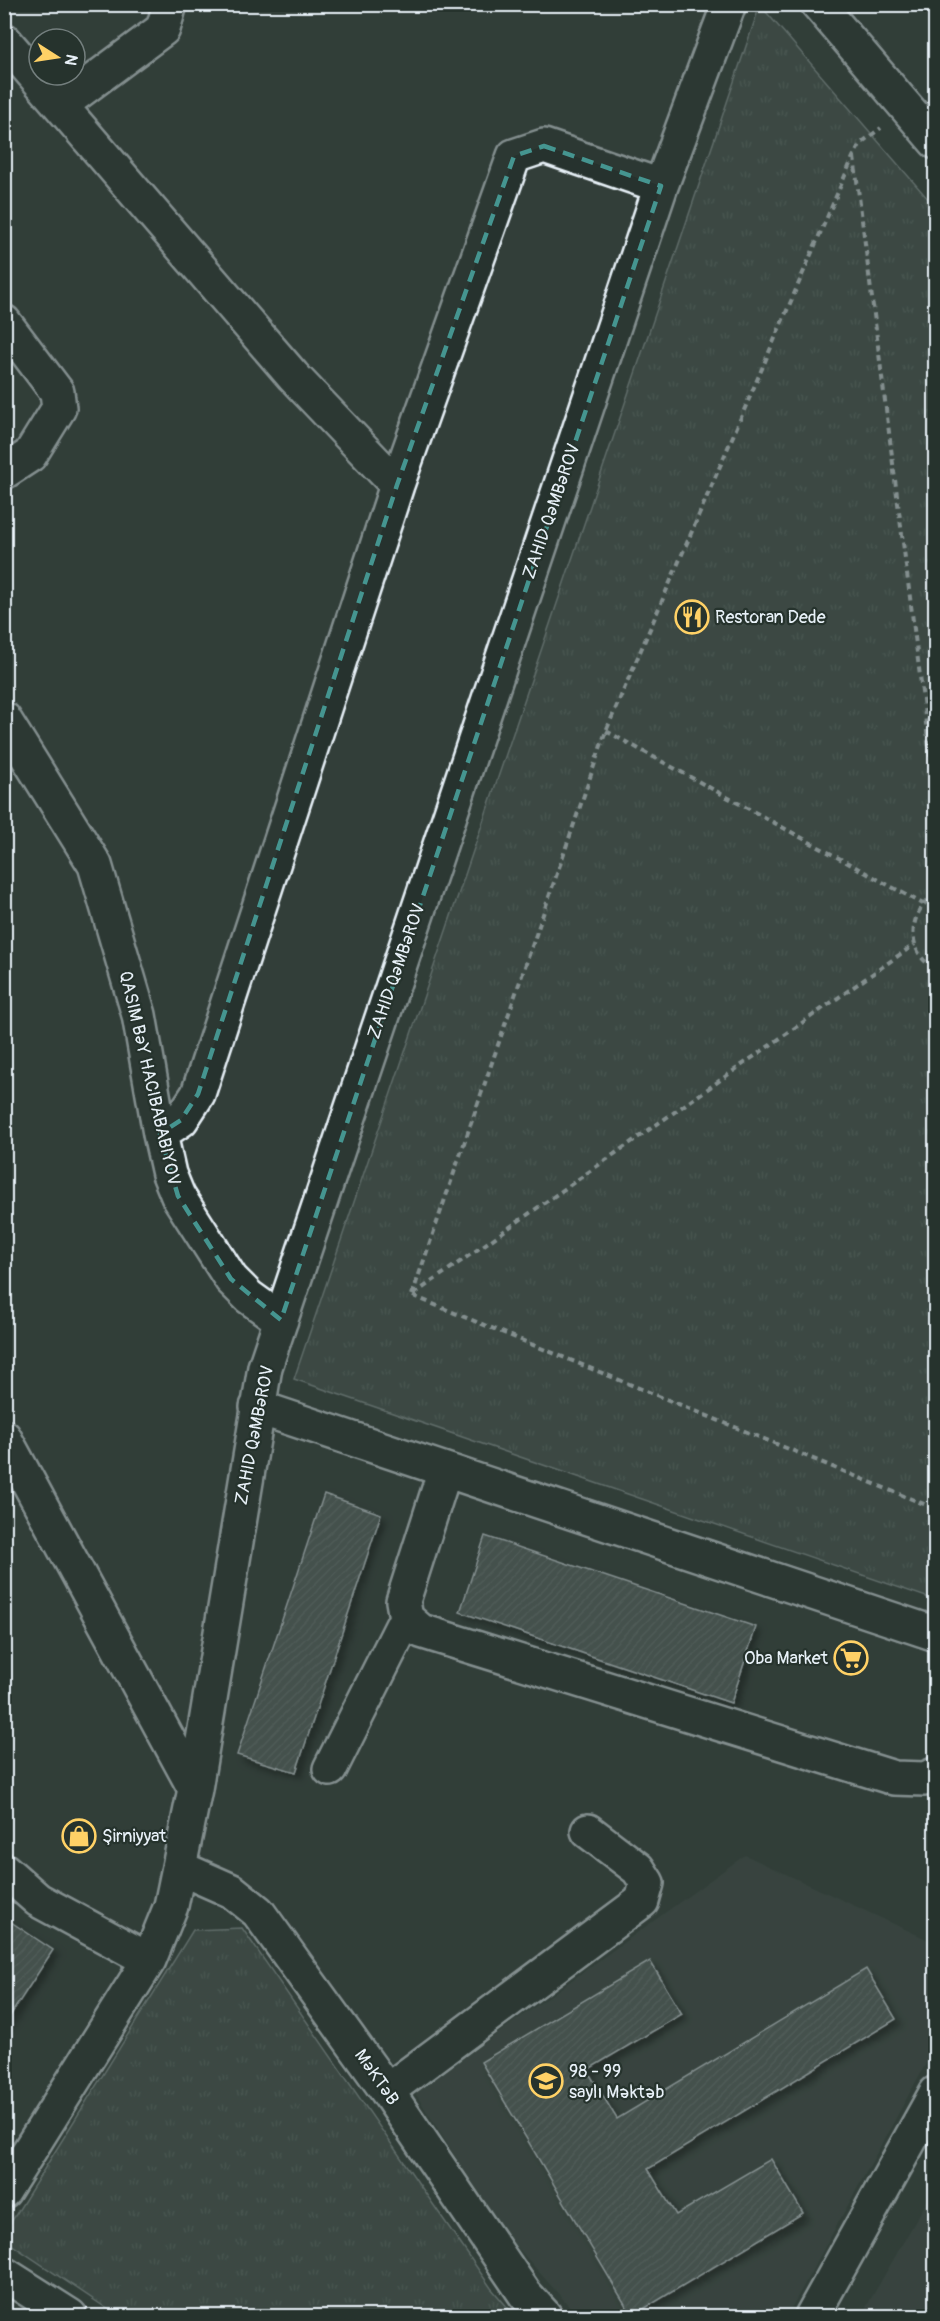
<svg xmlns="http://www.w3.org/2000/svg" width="940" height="2321" viewBox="0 0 940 2321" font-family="Pangolin,sans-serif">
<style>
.built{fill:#3f4b46}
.park{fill:url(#park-tufts);stroke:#98a4a4;stroke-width:1.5}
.building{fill:url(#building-hatch);stroke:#e8f1f8;stroke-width:1.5;filter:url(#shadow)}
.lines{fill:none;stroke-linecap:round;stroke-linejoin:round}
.minor-casing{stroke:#e8f1f8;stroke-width:38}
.major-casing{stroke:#e8f1f8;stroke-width:38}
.path{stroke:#e8f1f8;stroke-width:4;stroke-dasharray:6 4.5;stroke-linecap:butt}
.minor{stroke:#26332d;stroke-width:33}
.major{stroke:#26332d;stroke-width:33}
.marked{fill:none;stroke:#459590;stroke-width:4.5;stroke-dasharray:12 8;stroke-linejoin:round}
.labels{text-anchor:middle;stroke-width:4.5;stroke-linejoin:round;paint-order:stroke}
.street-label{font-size:18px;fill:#e8f1f8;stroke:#26332d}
.poi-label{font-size:18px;fill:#e8f1f8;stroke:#26332d;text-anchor:start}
</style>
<defs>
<pattern id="park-tufts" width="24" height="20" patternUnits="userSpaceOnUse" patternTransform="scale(1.5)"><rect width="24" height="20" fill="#495651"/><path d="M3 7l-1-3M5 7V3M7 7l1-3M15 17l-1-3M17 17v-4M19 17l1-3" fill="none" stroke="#636f6b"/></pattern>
<pattern id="building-hatch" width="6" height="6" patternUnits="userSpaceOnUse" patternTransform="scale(1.5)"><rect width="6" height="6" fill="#5c6865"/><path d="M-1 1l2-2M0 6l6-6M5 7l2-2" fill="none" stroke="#737e7c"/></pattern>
<filter id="shadow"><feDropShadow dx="5.5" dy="5.5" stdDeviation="3" flood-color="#0009"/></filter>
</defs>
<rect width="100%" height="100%" fill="#323e39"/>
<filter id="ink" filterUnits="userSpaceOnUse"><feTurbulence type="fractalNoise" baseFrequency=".0167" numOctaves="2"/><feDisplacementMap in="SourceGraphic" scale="12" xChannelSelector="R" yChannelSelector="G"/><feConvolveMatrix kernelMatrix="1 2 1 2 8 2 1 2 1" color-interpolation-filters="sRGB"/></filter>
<g filter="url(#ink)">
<path class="built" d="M745,1855L935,1943V2047L787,2316H578L501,2229L415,2093Z
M935,2187V2316H861Z"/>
<path class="park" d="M760,5L935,207V1600L294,1379Z
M242,1928L491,2288L515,2316H118L5,2240V2232L193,1930Z"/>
<path class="building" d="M324,1494L381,1514L296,1772L237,1755Z
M485,1536L756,1627L731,1703L460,1612Z
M8,1920L53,1950L4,2025V1925Z
M650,1961L682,2014L587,2070L617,2119L866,1969L896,2019L648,2169L676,2215L771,2159L803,2213L632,2316L481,2062Z"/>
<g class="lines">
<defs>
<path id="minor" d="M818,4L936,142
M4,40L293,376L397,485
M61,105L163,29L170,4
M4,322L57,392L59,408L30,455L4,472
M4,719L95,865L139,1015L160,1134L169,1174L178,1196L231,1279L249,1297L281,1320
M160,1134L181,1120L198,1094L397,485L514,156L544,146L661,186
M257,1407L936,1634
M4,1437L195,1789
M445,1470L403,1601L406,1618L421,1631L894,1778L925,1779L936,1774
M330,1769L406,1618
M180,1868L232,1891L258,1912L387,2091L525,2294L545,2316
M4,1870L38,1900L149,1960
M387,2091L642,1901L647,1883L638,1869L588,1831
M4,2191L149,1960L171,1906L195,1789L265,1367L661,186L729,4
M812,2316L936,2093"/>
<path id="major" d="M4,2274L70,2316"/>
</defs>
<use href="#minor" class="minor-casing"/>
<use href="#major" class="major-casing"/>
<path class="path" d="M854,157L936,802
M606,731L923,904
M936,894C908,910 904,953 936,969
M414,1294L915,944
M412,1295L606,731L853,157L861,143L881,128
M413,1296L936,1509"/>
<use href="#minor" class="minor"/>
<use href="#major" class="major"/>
</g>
</g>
<path d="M0 0H940V2321H0ZM544,146L661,186L281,1320L231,1279L178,1196L160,1134L181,1120L198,1094L397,485L514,156Z" fill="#323e39" fill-opacity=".55" fill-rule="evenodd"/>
<path class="marked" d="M544,146L661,186L281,1320L231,1279L178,1196L160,1134L181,1120L198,1094L397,485L514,156Z"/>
<defs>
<symbol id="restaurant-ring" viewBox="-11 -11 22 22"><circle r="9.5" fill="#26332d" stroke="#ffd166" stroke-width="1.5"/><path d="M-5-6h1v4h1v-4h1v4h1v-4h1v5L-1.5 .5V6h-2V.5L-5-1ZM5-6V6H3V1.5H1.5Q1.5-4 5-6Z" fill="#ffd166"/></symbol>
<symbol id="supermarket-ring" viewBox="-11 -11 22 22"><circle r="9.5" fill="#26332d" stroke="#ffd166" stroke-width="1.5"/><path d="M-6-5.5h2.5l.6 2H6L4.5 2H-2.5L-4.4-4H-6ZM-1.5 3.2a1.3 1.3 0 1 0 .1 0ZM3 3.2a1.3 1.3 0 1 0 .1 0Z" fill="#ffd166"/></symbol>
<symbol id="shop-ring" viewBox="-11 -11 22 22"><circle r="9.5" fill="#26332d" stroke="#ffd166" stroke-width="1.5"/><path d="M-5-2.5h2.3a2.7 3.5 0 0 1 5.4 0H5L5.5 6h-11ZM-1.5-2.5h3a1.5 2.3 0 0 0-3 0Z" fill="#ffd166"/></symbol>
<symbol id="school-ring" viewBox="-11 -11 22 22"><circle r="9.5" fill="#26332d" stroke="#ffd166" stroke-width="1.5"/><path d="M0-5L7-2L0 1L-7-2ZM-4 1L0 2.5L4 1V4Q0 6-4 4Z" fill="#ffd166"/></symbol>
</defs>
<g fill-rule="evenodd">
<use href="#restaurant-ring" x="673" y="598" width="38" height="38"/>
<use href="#supermarket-ring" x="832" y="1639" width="38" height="38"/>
<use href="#shop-ring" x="60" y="1817" width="38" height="38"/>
<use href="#school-ring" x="527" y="2062" width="38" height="38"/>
</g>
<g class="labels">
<g class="street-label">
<text transform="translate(551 511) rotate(-71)" y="6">ZAHID QƏMBƏROV</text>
<text transform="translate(396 971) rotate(-71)" y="6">ZAHID QƏMBƏROV</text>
<text transform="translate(150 1078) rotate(77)" y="6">QASIM BƏY HACIBABABIYOV</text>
<text transform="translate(254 1435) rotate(-79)" y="6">ZAHID QƏMBƏROV</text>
<text transform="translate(377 2077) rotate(55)" y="6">MƏKTƏB</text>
</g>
<g class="poi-label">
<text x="715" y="623">Restoran Dede</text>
<text x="828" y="1664" text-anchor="end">Oba Market</text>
<text x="102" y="1842">Şirniyyat</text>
<text x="569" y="2077">98 - 99<tspan x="569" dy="21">saylı Məktəb</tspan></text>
</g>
</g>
<rect width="940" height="2321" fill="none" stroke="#26332d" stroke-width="24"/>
<rect x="12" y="12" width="916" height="2297" fill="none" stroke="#e8f1f8" stroke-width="2" filter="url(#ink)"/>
<g transform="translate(57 57) rotate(102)"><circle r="28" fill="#26332d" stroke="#747f7e" stroke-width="1.5"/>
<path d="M0-4.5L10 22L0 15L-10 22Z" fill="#ffd166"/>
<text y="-9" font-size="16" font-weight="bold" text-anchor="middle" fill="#e8f1f8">N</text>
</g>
</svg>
